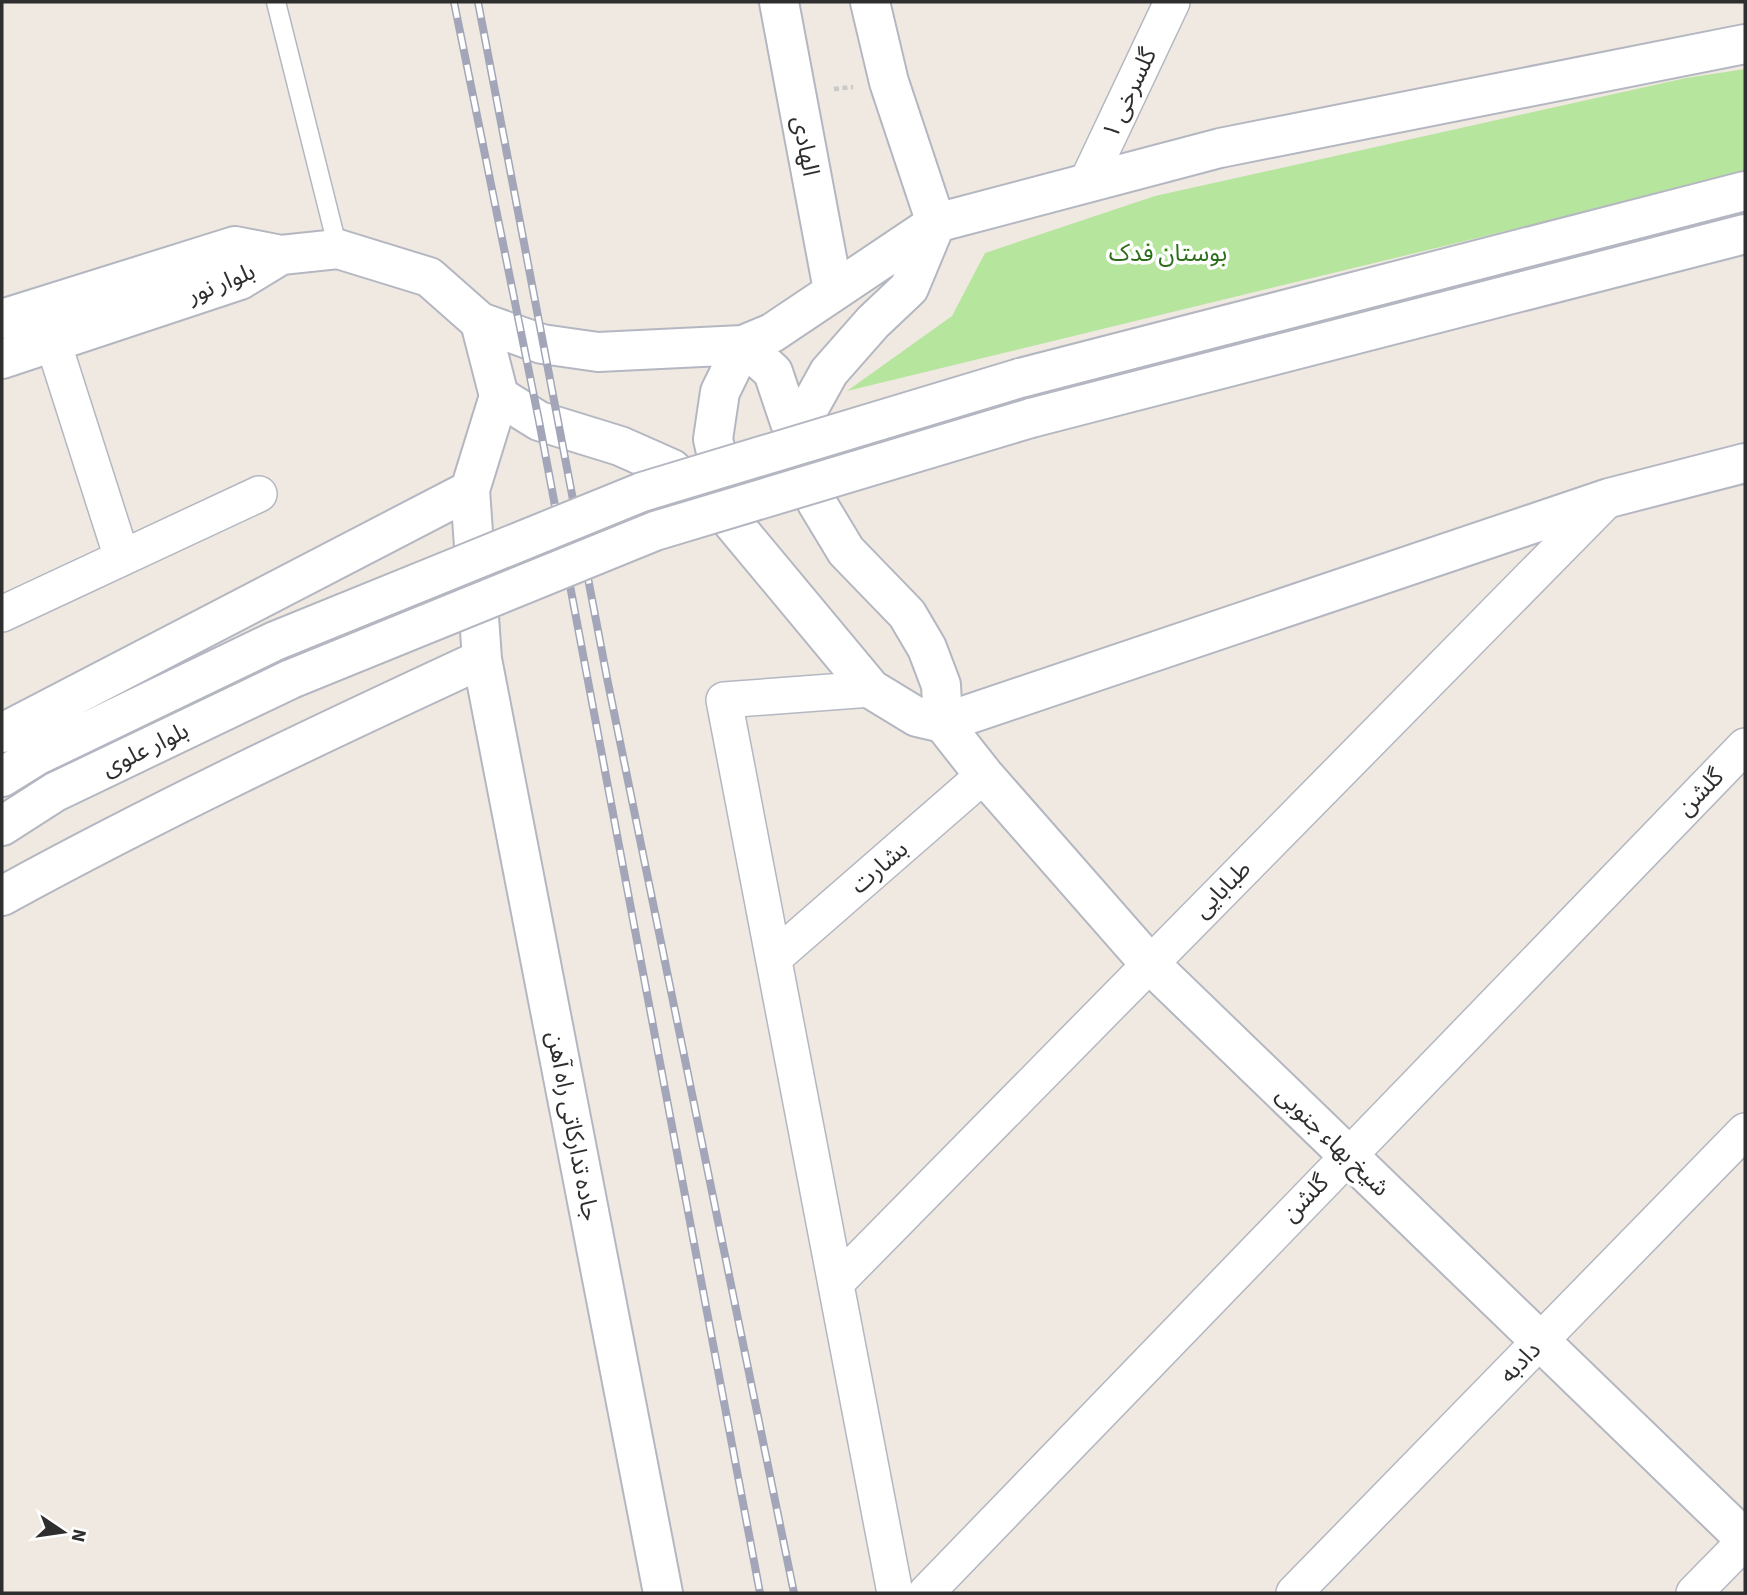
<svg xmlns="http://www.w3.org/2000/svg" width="1747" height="1595" viewBox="0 0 1747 1595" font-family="'Source Sans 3','Noto Sans Arabic',sans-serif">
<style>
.green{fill:#b6e59e}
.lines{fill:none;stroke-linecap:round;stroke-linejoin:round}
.lane-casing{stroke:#b4b7c1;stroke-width:21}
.street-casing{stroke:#b4b7c1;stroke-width:38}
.secondary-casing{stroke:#b4b7c1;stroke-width:42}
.path{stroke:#c9c9c9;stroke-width:4.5;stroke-dasharray:5 3.5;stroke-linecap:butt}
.lane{stroke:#fff;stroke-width:18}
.street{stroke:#fff;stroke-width:35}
.secondary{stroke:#fff;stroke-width:38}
.rail-casing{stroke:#a3a6b8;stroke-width:8}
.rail{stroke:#fff;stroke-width:5;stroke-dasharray:16;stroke-linecap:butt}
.secondary-bridge-casing{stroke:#b4b7c1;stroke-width:42;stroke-linecap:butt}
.secondary-bridge{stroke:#fff;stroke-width:38}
.labels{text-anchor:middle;stroke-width:7;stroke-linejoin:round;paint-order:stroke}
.street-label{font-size:24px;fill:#2e2e2e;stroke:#fff}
.park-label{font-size:24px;fill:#2c6e1b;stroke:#fff}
</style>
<rect width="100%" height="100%" fill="#efe9e1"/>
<path class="green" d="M1745,69V173L847,391L952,316L985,253L1155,196L1686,78Z"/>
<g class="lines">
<defs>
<path id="lane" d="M276,2L338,249"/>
<path id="street" d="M1086,184L1172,2
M53,342L122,558
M2,614L259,494
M871,689L724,700L895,1593
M774,958L984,775
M836,1283L1609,498
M926,1593L1745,746
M1294,1593L1745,1131
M1694,1593L1745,1541"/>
<path id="secondary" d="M779,2L833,290
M2,319L235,246L281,255L338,249L429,277L480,322L542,344L598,352L743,345L772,333L936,223L1220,148L1745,44
M480,322L499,396L470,490L482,659L663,1593
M2,359L240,280L281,255
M1020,378L1745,191
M499,396L539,421L620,446L672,469L704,498
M1031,418L1745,234
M794,435L829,372L873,322L909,288L936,223L889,82L870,2
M943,723L941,685L927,648L907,614L846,551L817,503L773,372L743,345L720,392L713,439L732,522L871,689L917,717L943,723L1609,498L1745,463
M943,723L984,775L1149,963L1745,1539
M2,733L470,490
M2,777L36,756L275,641
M2,826L55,792L291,679
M2,896C159,810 320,734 482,659"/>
</defs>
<use href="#lane" class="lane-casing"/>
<use href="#street" class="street-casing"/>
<use href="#secondary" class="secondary-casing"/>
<path class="path" d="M834,89L853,87"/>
<use href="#lane" class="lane"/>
<use href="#street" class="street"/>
<use href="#secondary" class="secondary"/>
<defs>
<path id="rail" d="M454,2L539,421L760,1593
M478,2L608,683L794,1593"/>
</defs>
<use href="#rail" class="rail-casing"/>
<use href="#rail" class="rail"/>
<defs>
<path id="secondary-bridge" d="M275,641L642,492L1020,378
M291,679L655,531L1031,418"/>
</defs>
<use href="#secondary-bridge" class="secondary-bridge-casing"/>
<use href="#secondary-bridge" class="secondary-bridge"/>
</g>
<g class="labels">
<g class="street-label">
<text transform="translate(1129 93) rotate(-65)" y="8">گلسرخی ۱</text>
<text transform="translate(806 146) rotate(79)" y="8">الهادی</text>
<text transform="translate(221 283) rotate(-22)" y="8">بلوار نور</text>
<text transform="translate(145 749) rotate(-26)" y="8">بلوار علوی</text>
<text transform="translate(1700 792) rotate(-46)" y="8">گلشن</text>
<text transform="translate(879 867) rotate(-41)" y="8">بشارت</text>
<text transform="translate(1222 889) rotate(-45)" y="8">طبابایی</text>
<text transform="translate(573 1126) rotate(79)" y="8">جاده تدارکاتی راه آهن</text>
<text transform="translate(1333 1141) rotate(44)" y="8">شیخ بهاء جنوبی</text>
<text transform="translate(1305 1198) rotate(-46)" y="8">گلشن</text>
<text transform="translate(1520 1362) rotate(-46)" y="8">دادبه</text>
</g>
<g class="park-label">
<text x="1168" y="261">بوستان فدک</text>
</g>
</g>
<rect width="1747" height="1595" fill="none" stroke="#2e2e2e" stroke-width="7"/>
<g transform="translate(63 1532) rotate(103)" stroke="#ffffff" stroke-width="5" paint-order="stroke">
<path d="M0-5L12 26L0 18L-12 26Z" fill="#2e2e2e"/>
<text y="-10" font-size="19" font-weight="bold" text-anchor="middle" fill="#2e2e2e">N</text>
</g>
</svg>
